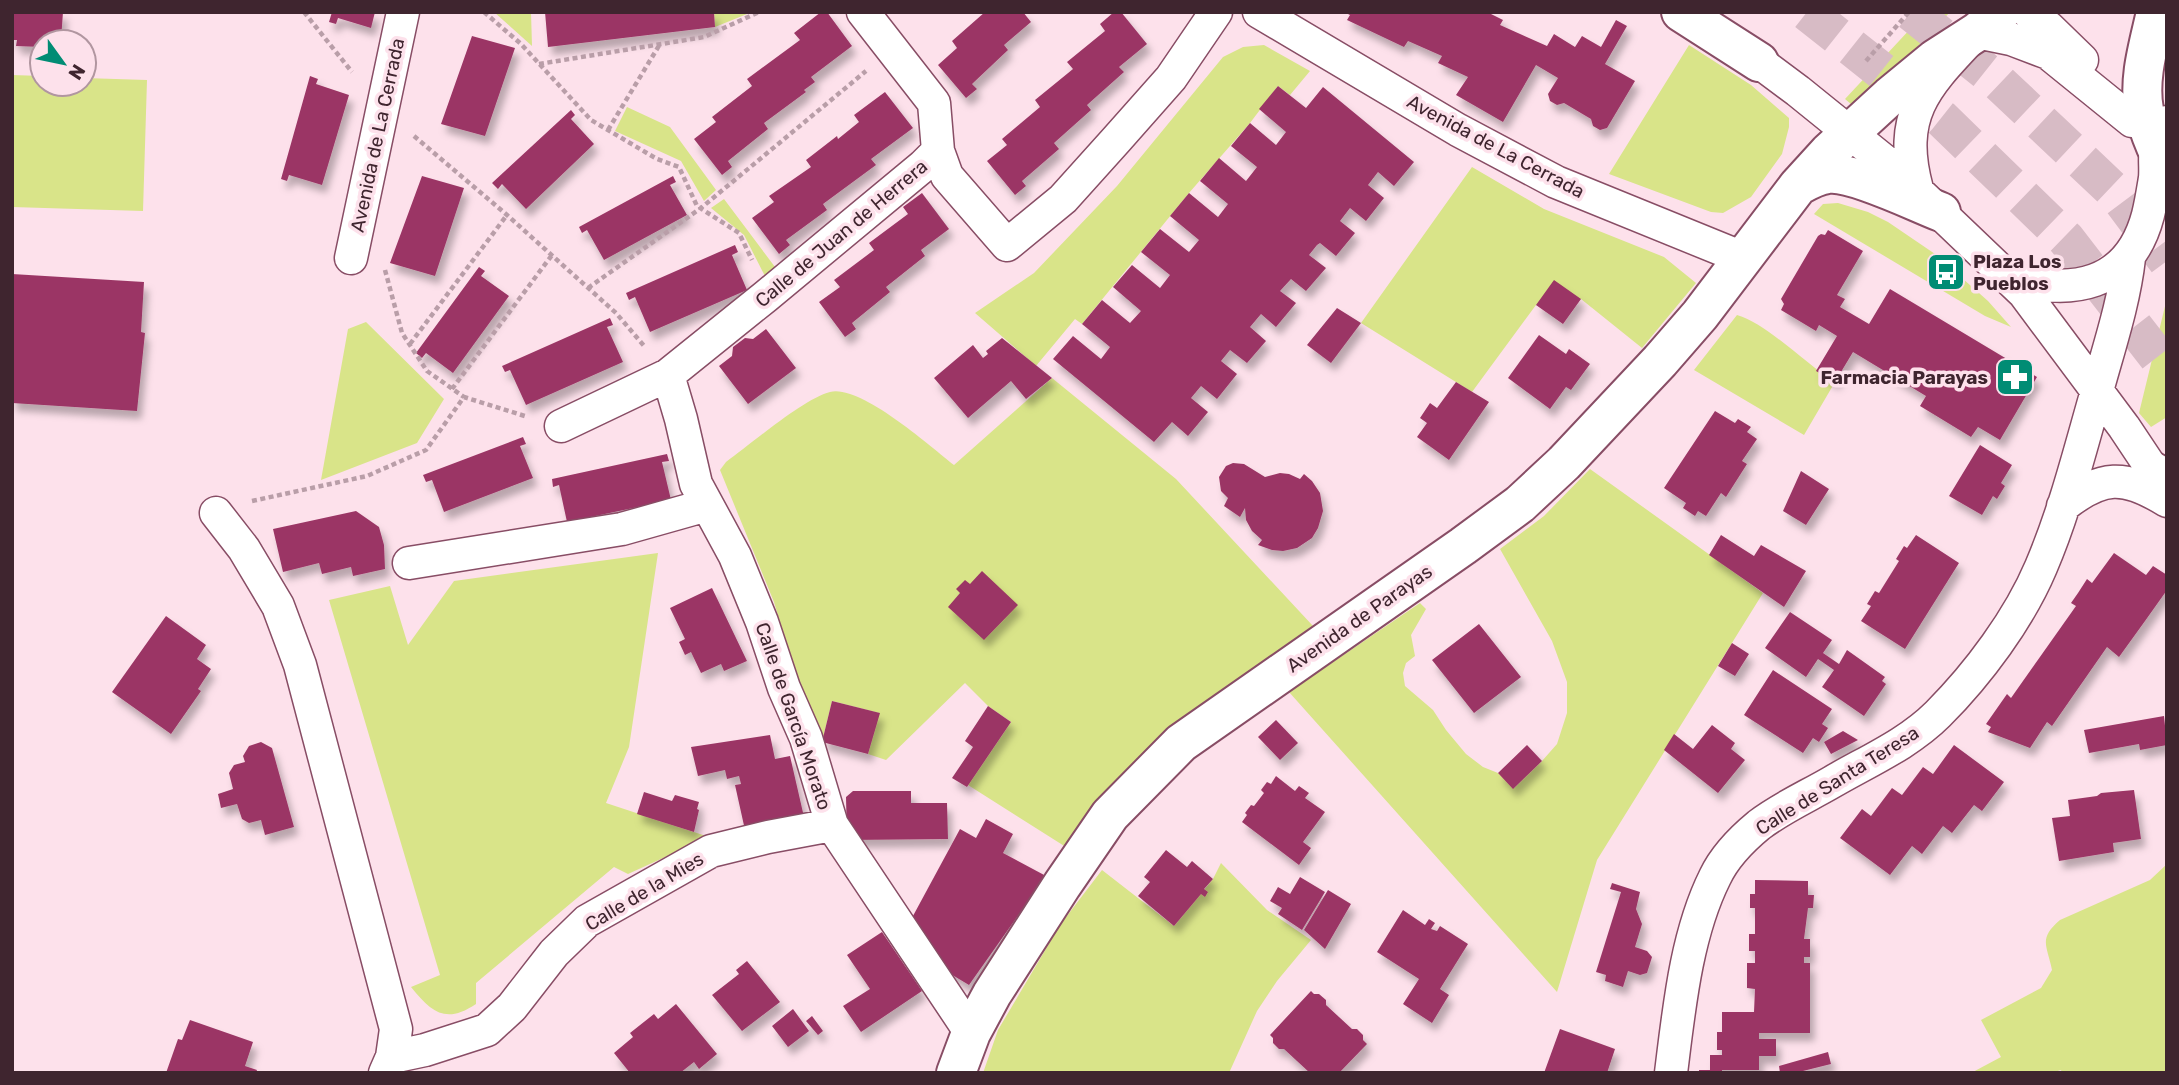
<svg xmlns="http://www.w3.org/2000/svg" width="2179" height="1085" viewBox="0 0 2179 1085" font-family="Rubik,sans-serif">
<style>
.green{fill:#d9e489}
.building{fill:#9b3665;filter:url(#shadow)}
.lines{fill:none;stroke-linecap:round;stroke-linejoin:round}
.highway-tunnel{stroke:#d7bbc5;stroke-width:38;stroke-dasharray:38 19;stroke-linecap:butt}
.street-casing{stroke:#884d65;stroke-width:35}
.secondary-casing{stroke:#884d65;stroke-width:42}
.highway-casing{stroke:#884d65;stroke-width:42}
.path{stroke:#b99ea8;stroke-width:4.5;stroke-dasharray:5 3.5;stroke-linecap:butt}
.street{stroke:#fff;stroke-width:32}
.secondary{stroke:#fff;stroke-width:38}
.highway{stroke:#fff;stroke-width:38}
.labels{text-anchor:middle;stroke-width:7;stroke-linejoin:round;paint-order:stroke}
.street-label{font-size:19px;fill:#3f252f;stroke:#fde1eb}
.poi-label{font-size:19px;font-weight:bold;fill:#3f252f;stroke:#fde1eb;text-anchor:start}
</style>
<defs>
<filter id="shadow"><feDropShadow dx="4.5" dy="8" stdDeviation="3.5" flood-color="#0004"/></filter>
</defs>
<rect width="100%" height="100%" fill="#fde1eb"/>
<path class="green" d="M494,12H531L532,46Z
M714,12H752L715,27Z
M1926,12H1950L1858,110L1845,99Z
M1264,45L1310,71L1290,95L1278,86L1250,123L1189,193L1082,324L1075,319L1036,366L975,313L1034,273L1117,186L1223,57L1243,47Z
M1689,45L1751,85L1789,118V127L1782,154L1751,197L1723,213L1711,212L1609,174Z
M12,75L42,76V84H84V78L147,80L143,211L12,207Z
M627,107L670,127L716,190L704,201L681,161L615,131Z
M1472,167L1544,209L1664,257L1696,283L1642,348L1581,299L1536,305L1472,392L1361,323Z
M724,199L778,271L767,280L744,235L711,208Z
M1838,203L1868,212L1888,222L1938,256L1932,269L1957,286L1962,278L1988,301L2011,327L1985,316L1814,214L1823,204Z
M2167,298V417L2151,427L2139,413Z
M1737,315C1768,324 1805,364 1835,382L1804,435L1694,370Z
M366,322L444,399L417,443L321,480L348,329Z
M1052,378L1176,479L1313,626L1176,729L1069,849L968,785L1011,722L988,706L965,683L886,760L868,754L879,713L832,701L822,742L804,705L774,602L720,470L726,462C751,444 803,399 830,392C860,384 930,446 954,465Z
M1590,469L1763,593L1597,860L1557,992L1289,692L1420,603L1426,609L1411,635L1415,656L1406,663L1403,673L1405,686L1433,710L1446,730L1466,754L1483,767L1498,773L1514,788L1542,761L1557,744L1567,713V682L1552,641L1500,549L1544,516Z
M658,553L629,747L606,803L709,837L628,874L614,867L476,983V1004C446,1024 432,1013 411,987L440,975L329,600L390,586L408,645L454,581Z
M1221,863L1267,910L1311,940L1277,981L1257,1011L1229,1073H983L998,1030L1060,925L1102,870L1174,926L1213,879Z
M2167,864V1073H2062L2061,1070L2051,1073H1971L2001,1057L1981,1020L2041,988L2052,970C2047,945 2038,939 2060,920L2150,880Z"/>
<path class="building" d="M12,12H63L61,40L42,42V47L16,46L17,40H12Z
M332,12H375L371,28L338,18L336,24L329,22Z
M545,12H714L715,27L548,47Z
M821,12H827L852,46L811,77L815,82L804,90L806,92L764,123L768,129L728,161L732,167L722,175L694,139L716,122L712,117L752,86L747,79L800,40L794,33Z
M985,12H1023L1031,22L1004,45L1008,50L972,84L977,89L966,98L938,65L957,48L952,41Z
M1114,12H1121L1147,44L1119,67L1124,72L1087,105L1091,110L1054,143L1059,149L1022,181L1026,186L1015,195L987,161L1007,145L1002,139L1040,107L1035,100L1073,69L1067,62L1105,31L1100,24Z
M1344,12H1487L1503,20L1500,25L1547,46L1554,34L1575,47L1582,36L1601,47L1616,20L1627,26L1605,64L1635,81L1607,128L1600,130L1593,126L1591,119L1564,103L1557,105L1550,101L1548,94L1558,78L1536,65L1503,122L1456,95L1468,77L1438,63L1442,56L1408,41L1404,47L1347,20L1350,15Z
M472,36L515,48L485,136L441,124Z
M310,76L318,79L316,84L349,95L322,185L289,175L287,181L281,179Z
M1278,86L1306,108L1323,87L1414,162L1394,186L1378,172L1368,185L1384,198L1366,221L1350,208L1340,221L1355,233L1336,256L1320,243L1317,245L1309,255L1326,268L1306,291L1291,279L1280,291L1296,303L1276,327L1261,314L1250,327L1266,341L1247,363L1230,350L1221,361L1237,374L1217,399L1201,386L1191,398L1208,412L1188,436L1172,422L1154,442L1053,359L1073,336L1101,359L1110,347L1082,324L1102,300L1130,323L1141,311L1113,287L1132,265L1160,288L1170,275L1141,252L1160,229L1189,252L1199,240L1170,216L1189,193L1218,217L1228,204L1200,181L1219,158L1246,181L1257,167L1231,146L1250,123L1276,145L1286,132L1259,109Z
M885,92L913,128L871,159L876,165L823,204L827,210L786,240L790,245L779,254L752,218L774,202L769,196L811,167L806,160L837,136L838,139L859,122L854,115Z
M571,110L575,115L571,119L594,144L526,209L502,184L498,189L492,183Z
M422,176L464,188L435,276L390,263Z
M673,176L676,182L670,185L687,215L604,260L587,230L582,233L579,227Z
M922,193L949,229L921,250L925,256L886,287L890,292L852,323L856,329L845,337L819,302L840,287L834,280L874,250L869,243L908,214L903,207Z
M1828,230L1863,251L1837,295L1845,299L1840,307L1869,324L1890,289L2037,377L2000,440L1978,427L1971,437L1920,406L1926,396L1853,352L1835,382L1816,371L1837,336L1819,325L1816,331L1781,310L1784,304L1781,299L1818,236L1821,234L1825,235Z
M735,245L738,252L732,255L747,290L650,332L635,297L629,300L626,293Z
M479,267L485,271L481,276L509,296L453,373L426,353L422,358L416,353Z
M12,274L144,282L141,332L145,333L137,411L12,403Z
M1554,280L1581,299L1563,324L1536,305Z
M1337,308L1361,323L1331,363L1307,345Z
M610,318L613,325L607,327L623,362L526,405L510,370L505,372L502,366Z
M766,329L796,368L748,404L719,366L732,356L733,347L745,338L753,339Z
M1539,335L1566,354L1569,349L1590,364L1571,390L1566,387L1550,409L1508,378Z
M1002,338L1052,378L1026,399L1011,381L968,418L934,378L973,345L983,358L988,354L986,351Z
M1456,382L1489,402L1449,460L1417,437L1427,423L1420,418L1430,403L1437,408Z
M1715,411L1735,423L1738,419L1751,427L1747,432L1757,439L1742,461L1747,464L1726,497L1721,493L1706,516L1698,511L1695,516L1683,508L1686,503L1664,488Z
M523,437L526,444L520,446L533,478L444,512L432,480L426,482L423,475Z
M1980,445L2012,465L2001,483L2005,486L1997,499L1993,496L1982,515L1949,496Z
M667,454L669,461L662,462L671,500L567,522L559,485L553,487L552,479Z
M1233,463L1244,464L1265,477L1280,473L1289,474L1300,479L1304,474L1312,481L1320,493L1323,511L1318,528L1312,538L1297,548L1283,551L1272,550L1258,545L1262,540L1252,531L1246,520L1245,508L1240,517L1224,506L1228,498L1221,491L1219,477L1226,466Z
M1801,471L1829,489L1806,525L1783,511Z
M356,511L379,527L384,545L385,569L353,576L351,567L322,574L319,563L283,572L273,529Z
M1721,535L1754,556L1761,545L1806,571L1784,607L1709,555Z
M1916,535L1959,563L1905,649L1861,621L1871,606L1867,604L1875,591L1879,593L1899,561L1896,559L1904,546L1907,548Z
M2114,553L2146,575L2153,566L2167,575V590L2145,621L2119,657L2107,647L2052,726L2047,722L2030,748L1988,732L1991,727L1986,724L2007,694L2011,698L2076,606L2071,603L2078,593L2087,579L2092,583Z
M982,571L1018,605L984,640L948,607L960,593L956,589L965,580L970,584Z
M712,588L747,661L724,671L721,664L701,673L691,652L685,655L679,642L685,639L670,608Z
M1790,612L1832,640L1823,653L1839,664L1847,650L1885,677L1882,681L1886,684L1864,716L1822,687L1834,670L1818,659L1806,677L1765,648Z
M166,616L206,645L197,659L211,669L198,689L201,691L171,734L112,692Z
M1479,624L1521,677L1474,713L1432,660Z
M1732,643L1749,654L1735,676L1718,666Z
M1773,670L1832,709L1822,724L1828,728L1819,742L1813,738L1803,753L1744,715Z
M832,701L880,713L868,754L822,742Z
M988,706L1011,722L967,787L952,778L973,747L965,741Z
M2164,716L2167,745L2140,750L2139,744L2089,753L2084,730Z
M1276,720L1298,743L1280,760L1258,737Z
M1712,725L1735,743L1731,749L1745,760L1718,793L1664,750L1674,734L1693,749Z
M1843,731L1858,740L1831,754L1824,742Z
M770,735L775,759L790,756L804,817L745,830L735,785L741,784L739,776L727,779L725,770L698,776L691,747Z
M261,742L272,748L294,827L265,835L261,820L249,823L242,819L237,804L221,808L218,794L233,789L229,773L234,765L245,762L243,756L249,746Z
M1527,745L1542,761L1513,789L1498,773Z
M1954,745L2004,782L1982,811L1974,805L1952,833L1943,826L1922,854L1912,846L1890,875L1840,838L1862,809L1871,816L1892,788L1902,795L1923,767L1933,774Z
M1276,776L1295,791L1299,786L1309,793L1305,798L1325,812L1303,842L1311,848L1299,865L1242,822L1247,815L1245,813L1251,805L1254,806L1264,793L1261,790L1267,782L1271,784Z
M2134,790L2141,839L2113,843L2114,852L2059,861L2052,818L2070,816L2068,800L2097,796L2101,793Z
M853,791H911V803H947L948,839L847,840L846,797Z
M644,792L672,801L675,795L699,802L697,809L699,810L694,832L637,814Z
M986,819L1013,834L1003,853L1046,876L969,985L929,961L907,927L960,829L976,838Z
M1166,850L1187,867L1192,861L1213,879L1204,889L1208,892L1205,897L1201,894L1174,926L1138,896L1150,882L1144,877Z
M1300,877L1325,892L1302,930L1278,914L1282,908L1270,901L1278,887L1290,894Z
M1755,880L1808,881V895H1814L1813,908H1808L1804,939H1810V957H1804V963H1810V1033H1759V1039H1776V1056H1759V1070H1722V1073H1699V1070H1710V1055H1722V1050H1717V1032H1722V1012H1754L1755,989L1747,988V963H1755V951H1749V934H1755V908H1750V894H1755Z
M1612,883L1640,892L1636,909L1642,924L1635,947L1647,951L1652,957L1647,973L1640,975L1628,971L1623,987L1605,981L1606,975L1596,972L1621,892L1610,889Z
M1328,890L1351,904L1325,949L1304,930Z
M1403,910L1425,925L1429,919L1435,923L1431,929L1437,931L1440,926L1468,944L1440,989L1449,995L1432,1023L1403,1004L1419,979L1377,952Z
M882,932L922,991L861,1032L843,1006L870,989L847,955Z
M747,961L780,1002L742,1031L712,995L739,974L736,970Z
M1311,991L1314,994H1319L1326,1000V1005L1352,1029H1357L1363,1035V1040L1367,1044L1339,1073H1310L1284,1049H1279L1273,1043V1038L1270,1035Z
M676,1004L717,1054L699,1069L694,1062L680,1073H630L614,1053L633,1037L630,1033L654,1014L658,1019Z
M793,1009L809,1031L788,1047L772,1026Z
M812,1016L823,1031L818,1035L806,1021Z
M190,1020L253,1042L245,1066L257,1070L256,1073H166L178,1039L182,1040Z
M1560,1029L1615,1049L1607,1073H1544Z
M1828,1052L1831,1064L1795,1073H1780L1779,1066Z"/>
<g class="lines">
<path class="highway-tunnel" d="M1807,12L1942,119L2066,239L2167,369
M1911,12L1994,78L2117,194L2167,261"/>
<defs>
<path id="street" d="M863,12L934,103L938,151
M1259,12L1458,130L1556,182L1743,258
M2028,12L2048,27L2082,60
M1759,62L1798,91L1892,167L2024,293L2124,427L2154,472
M1917,189C1896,112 1928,84 1977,32L2011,39L2048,53L2132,121
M351,258L403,12
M2008,277C2071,296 2129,287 2148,215C2151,203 2153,190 2155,178C2156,168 2154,156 2156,146C2158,138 2163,129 2167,122
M668,375L681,419L696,484L735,556L762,622L784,688L806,738L832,825L971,1033
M561,426L668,375L765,297L923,166L938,151L947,176L1007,245L1063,199L1117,139L1171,78L1216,12
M2063,506C2102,475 2124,474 2167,501
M216,513L244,549L278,606L300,665L396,1029L392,1057L385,1073
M409,563L622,529L707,505
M392,1057L425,1050L487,1030L512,1007L554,953L587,921L711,851L768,837L832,825
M1671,1073C1679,1009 1686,935 1715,877C1724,858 1742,839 1759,825C1781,808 1808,796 1832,782C1868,761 1908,744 1938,714C1978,674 2019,619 2041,567C2065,511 2080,450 2097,391C2109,347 2124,303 2129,258"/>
<path id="secondary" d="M2156,147C2151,135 2146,123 2144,110C2138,78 2149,44 2156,12
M1798,186C1807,181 1817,175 1828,174C1853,171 1915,202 1941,212
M956,1073L971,1033L992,994L1062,885L1110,815L1181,743L1463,546L1520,504L1564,463L1660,361L1700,315L1798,186L1829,152L1890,96L1935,59L1977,32L2001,12"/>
<path id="highway" d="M1681,12L1759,62
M2154,472L2167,491"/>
</defs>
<use href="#street" class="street-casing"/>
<use href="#secondary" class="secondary-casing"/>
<use href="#highway" class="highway-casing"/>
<path class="path" d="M304,12L352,72
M484,12L521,44L591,120L657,159L679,167L697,206L739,233L752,260
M1866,61L1909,12
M539,64L704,37L759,12
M608,130L660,44
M414,136L507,215L616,313L645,347
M385,270L402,333L427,371L464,397
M588,288L701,208L866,71
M410,344L507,215
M452,389L552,255
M252,501L367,476L426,450L464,397L528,417"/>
<use href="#street" class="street"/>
<use href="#secondary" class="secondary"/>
<use href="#highway" class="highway"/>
</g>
<defs>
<symbol id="bus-square" viewBox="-11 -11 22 22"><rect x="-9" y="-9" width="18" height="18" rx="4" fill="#018c74" stroke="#fde1eb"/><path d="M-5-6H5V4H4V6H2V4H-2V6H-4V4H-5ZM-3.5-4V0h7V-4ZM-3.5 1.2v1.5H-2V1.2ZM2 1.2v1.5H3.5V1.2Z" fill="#fff"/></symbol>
<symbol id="pharmacy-square" viewBox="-11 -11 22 22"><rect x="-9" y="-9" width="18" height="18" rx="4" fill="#018c74" stroke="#fde1eb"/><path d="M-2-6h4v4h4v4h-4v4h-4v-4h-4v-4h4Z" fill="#fff"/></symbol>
</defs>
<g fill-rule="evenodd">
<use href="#bus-square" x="1924" y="250" width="44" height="44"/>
<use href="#pharmacy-square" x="1993" y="355" width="44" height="44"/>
</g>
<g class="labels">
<g class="street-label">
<text transform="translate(377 135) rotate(-78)" y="7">Avenida de La Cerrada</text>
<text transform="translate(1496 146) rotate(28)" y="7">Avenida de La Cerrada</text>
<text transform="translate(841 233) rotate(-40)" y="7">Calle de Juan de Herrera</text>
<text transform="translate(1359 618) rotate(-35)" y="7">Avenida de Parayas</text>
<text transform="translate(794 716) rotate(71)" y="7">Calle de García Morato</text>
<text transform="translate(1837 780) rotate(-32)" y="7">Calle de Santa Teresa</text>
<text transform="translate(644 891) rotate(-31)" y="7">Calle de la Mies</text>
</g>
<g class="poi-label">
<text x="1973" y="268">Plaza Los<tspan x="1973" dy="22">Pueblos</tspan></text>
<text x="1988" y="384" text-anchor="end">Farmacia Parayas</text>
</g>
</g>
<rect width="2179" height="1085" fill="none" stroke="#3f252f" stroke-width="28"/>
<g transform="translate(63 63) rotate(123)"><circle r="33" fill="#fde1eb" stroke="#b196a0" stroke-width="2"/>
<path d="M0-5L12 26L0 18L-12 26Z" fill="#018c74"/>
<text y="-10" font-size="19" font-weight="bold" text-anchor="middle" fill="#3f252f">N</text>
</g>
</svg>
